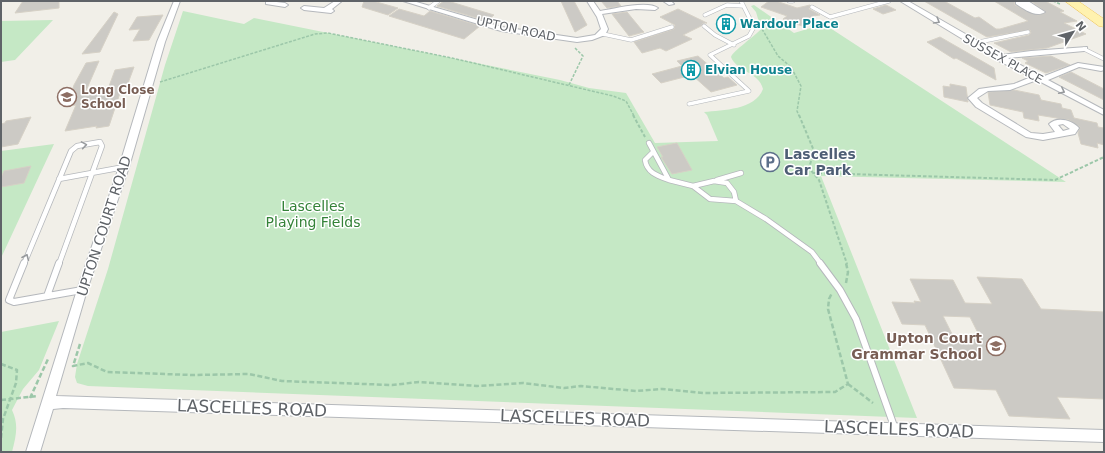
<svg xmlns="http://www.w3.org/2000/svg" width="1105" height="453" viewBox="0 0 1105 453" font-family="'DejaVu Sans',sans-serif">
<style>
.green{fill:#c5e8c5}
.building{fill:#cccac5;stroke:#d6d1c6;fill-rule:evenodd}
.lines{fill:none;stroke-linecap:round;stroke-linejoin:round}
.service-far2-casing{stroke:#b5b8bc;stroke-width:4.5}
.service-far1-casing{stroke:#b5b8bc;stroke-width:6}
.service-casing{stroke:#b5b8bc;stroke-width:8}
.minor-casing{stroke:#b5b8bc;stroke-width:2}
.primary-casing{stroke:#f2c960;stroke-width:1}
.path-far2{stroke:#9cc7a9;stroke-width:1.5;stroke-dasharray:3 1.5;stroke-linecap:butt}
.path-far1{stroke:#9cc7a9;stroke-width:2;stroke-dasharray:3.5 2;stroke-linecap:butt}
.path{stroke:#9cc7a9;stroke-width:2.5;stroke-dasharray:5 2.5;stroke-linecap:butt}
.service-far2{stroke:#fff;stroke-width:3.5}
.service-far1{stroke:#fff;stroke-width:4.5}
.service{stroke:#fff;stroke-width:6}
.minor{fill:#fff;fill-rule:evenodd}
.primary{fill:#fff2af;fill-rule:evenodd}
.oneway{stroke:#979a9d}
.labels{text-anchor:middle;stroke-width:3;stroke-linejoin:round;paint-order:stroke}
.far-culture-label{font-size:12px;font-weight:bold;fill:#0d838f;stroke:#fff;text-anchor:start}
.far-street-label{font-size:12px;fill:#5f6368;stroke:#fff}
.far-education-label{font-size:12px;font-weight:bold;fill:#785e54;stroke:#fff;text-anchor:start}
.service-label{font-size:14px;font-weight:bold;fill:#4e5e75;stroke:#fff;text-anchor:start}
.park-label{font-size:14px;fill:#348238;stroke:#fff}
.street-label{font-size:14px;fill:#5f6368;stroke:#fff}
.education-label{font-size:14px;font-weight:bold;fill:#785e54;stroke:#fff;text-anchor:end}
.near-street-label{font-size:17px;fill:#5f6368;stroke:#fff}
</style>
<rect width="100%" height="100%" fill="#f1efe8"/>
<path class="green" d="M754,5L794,33L824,24L1066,182L821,176L917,418L88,386L77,383L75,377L77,364L108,269L165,65L183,11L244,24L254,18L560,80L589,88L626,93L655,143L718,141L707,115L704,112C723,110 755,110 763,89C759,72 737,72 731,57C733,51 755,36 761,29L756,12L751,6Z
M53,20L15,60L1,62V21Z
M54,144L1,258V151Z
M59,321L39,370L23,389L12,410C19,425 16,436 12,452H1V332Z"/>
<path class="building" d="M23,1H59V8L15,13Z
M364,1H373L398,8L388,15L362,7Z
M444,1L451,2L494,15L487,21L437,6Z
M561,1H574L587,25L575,32Z
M601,1H617L621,6L607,8Z
M769,1H776L797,8L810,5L809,9L820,15L813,16L802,26L783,19L787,16L761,7Z
M924,1H944L975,18L979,17L996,29H1000L1028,21L994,1H1014L1015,5L1022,9L1038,15L1046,12L1031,1H1045L1064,11L1060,12L1077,21L1064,23L1086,34L1047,48L1011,52L994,43L1029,35L1031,33L1030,30L987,37Z
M886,5L896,10L883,14L873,9Z
M399,9L424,16L430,11L480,26L464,39L389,16Z
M678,9L707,23H703L701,26L683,35L692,39L666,51L660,48L642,53L634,42L674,29L675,25L660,17Z
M114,12L118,14L100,52L82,54Z
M627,12L641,29L644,32L629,36L612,14Z
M163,15L149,40L133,41L140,29L129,30L137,17Z
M940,37L994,68L996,80L956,58L954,59L927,42Z
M698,56L724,78L728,77L737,85L711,92L692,75L661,83L652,74L682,66L677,61Z
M1051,56L1070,65L1046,73L1025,63L1028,61L1022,58Z
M99,61L85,93L108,89L115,70L134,67L127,86L122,87L109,126L96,128L97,126L65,131L76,105L69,106L75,90L72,91L74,85L86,63Z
M1071,72L1104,89V100L1059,77Z
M950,84L966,87L968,102L944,97L943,86L950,87Z
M1014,90L1039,95L1041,100L1061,104L1062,108L1071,110L1074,118L1097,123L1098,127L1104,128V145L1097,143L1098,148L1081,144L1078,133L1080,127L1069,120L1038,115L1039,121L1024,118L1023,112L990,105L988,92Z
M31,117L18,144L1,147V124L5,123L6,121Z
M677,143L692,170L672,174L661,157H663L657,147Z
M31,166L24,183L1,187V178L4,171Z
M977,277L1022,279L1041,309L1104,312V399L1057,397L1070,419L1009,416L996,390L954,388L925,325L902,324L892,302L915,303L914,301L921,302L910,279L953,280L965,303L992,304ZM943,316L970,317L981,339L954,338Z"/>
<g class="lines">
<defs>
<path id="service-far2" d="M789,1H793
M812,7L830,17L889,1
M429,8L438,1
M705,15L727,5L743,6
M704,26L715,35L734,45
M603,34L631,40L672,27
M974,43L1028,32
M1084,49L1104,59
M689,104L749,91L710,55L749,36L754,27L741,1"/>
<path id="service-far1" d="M649,143L669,180L693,186L710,199L736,201L766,219L812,252L821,264
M653,152L645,160C647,173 658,176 669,180
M59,179L124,167
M717,180L741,173
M693,186L714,181L727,183L734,192L736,201
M24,264L71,151L77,146L100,142L102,146L59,264"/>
<path id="service" d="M24,263L9,300L14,302L82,290
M820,263L840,290L856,319L895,429
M47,296L59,263"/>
<path id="minor" d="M174,1H180L165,42L129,167L87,290L56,396L1104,430V442L63,408L53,409L40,452H26L77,290L119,167L157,42Z
M268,1L285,3L288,5L285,7L266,4V2Z
M335,1H342L332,9L334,11L331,13L304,10L301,8L304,6L324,8Z
M403,1H413L502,27L577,38L595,35L601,29L597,17L587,1H593L600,11C614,9 647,0 658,8L655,10L636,9L602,14L608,29L605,35L592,40L577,42L501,31Z
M663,1H671L674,4L669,5Z
M900,1H908L1002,55L1031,51L1087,47V51H1084L1008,58L1042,77L1078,63L1104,67V70L1101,71L1079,67L1048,80L1104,110V115L1037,80L1010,90L988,91L977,98L982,103L1031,133L1043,134L1055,132L1049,124C1057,116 1072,120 1079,128L1075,134L1043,140L1026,137L976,107L968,98L979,89L1014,84L1031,77L997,60ZM1063,124L1070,129L1063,131L1058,125Z
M1016,1H1028L1045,12C1036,18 1024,9 1016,4Z"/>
<path id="primary" d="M1065,1H1078L1104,19V27L1099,26Z"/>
</defs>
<use href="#service-far2" class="service-far2-casing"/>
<use href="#service-far1" class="service-far1-casing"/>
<use href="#service" class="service-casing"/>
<use href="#minor" class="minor-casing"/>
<use href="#primary" class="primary-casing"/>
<path class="path-far2" d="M1053,1L1060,4
M762,29L778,56L791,67L801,86L797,111L799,116
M160,82L315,34L328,33L452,58L613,96L626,101L634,116
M569,85L583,56L575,48"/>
<path class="path-far1" d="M633,115L645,137
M799,115L814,151L809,168L819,180L847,264
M813,173L1055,180L1104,157"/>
<path class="path" d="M846,283L848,272L846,263
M80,344L73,366L88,363L107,372L192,375L249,374L282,381L392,385L419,382L477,386L523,383L564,388L581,386L636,391L662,389L703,393L835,392L848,384L828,309L829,299L832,293
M1,364L17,370L16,383L3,419L1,438
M848,384L873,403
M30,398L48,359
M1,400L38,396"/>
<use href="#service-far2" class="service-far2"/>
<use href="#service-far1" class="service-far1"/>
<use href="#service" class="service"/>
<use href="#minor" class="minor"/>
<use href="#primary" class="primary"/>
</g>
<defs><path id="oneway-chevron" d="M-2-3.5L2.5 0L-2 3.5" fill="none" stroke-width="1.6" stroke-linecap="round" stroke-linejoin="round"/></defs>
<g class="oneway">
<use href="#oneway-chevron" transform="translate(937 21) rotate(31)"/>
<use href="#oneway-chevron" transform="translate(1062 91) rotate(27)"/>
<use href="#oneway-chevron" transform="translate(84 145) rotate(-9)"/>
<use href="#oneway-chevron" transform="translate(26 257) rotate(-67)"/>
</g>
<defs>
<symbol id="building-ring" viewBox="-11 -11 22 22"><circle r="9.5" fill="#fff" stroke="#0f9aa8" stroke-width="1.5"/><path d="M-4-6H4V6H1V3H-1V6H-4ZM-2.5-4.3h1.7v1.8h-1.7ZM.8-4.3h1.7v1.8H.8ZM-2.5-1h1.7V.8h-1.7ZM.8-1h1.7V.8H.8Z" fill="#0f9aa8"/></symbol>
<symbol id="school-ring" viewBox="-11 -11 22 22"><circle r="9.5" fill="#fff" stroke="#8d6e63" stroke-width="1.5"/><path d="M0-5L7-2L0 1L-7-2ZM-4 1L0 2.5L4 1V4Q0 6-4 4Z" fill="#8d6e63"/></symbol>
<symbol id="parking-ring" viewBox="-11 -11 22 22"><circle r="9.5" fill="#fff" stroke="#5c6f8a" stroke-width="1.5"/><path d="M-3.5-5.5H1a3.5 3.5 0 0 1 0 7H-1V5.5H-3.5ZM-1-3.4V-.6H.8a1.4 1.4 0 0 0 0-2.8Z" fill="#5c6f8a"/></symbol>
</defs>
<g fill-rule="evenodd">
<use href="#building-ring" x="715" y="13" width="22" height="22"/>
<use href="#building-ring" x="680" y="59" width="22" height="22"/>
<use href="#school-ring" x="56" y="86" width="22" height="22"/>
<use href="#parking-ring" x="759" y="151" width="22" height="22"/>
<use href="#school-ring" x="985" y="335" width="22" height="22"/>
</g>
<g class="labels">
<g class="far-culture-label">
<text x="740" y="28">Wardour Place</text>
<text x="705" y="74">Elvian House</text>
</g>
<g class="far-street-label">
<text transform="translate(516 29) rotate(12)" y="4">UPTON ROAD</text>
<text transform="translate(1003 59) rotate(29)" y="4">SUSSEX PLACE</text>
</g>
<g class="far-education-label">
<text x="81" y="94">Long Close<tspan x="81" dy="14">School</tspan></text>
</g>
<g class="service-label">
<text x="784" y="159">Lascelles<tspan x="784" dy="16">Car Park</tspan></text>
</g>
<g class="park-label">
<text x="313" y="211">Lascelles<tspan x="313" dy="16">Playing Fields</tspan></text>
</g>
<g class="street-label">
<text transform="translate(104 226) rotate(-72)" y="5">UPTON COURT ROAD</text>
</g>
<g class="education-label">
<text x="982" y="343">Upton Court<tspan x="982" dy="16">Grammar School</tspan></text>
</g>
<g class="near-street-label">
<text transform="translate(252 408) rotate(2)" y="6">LASCELLES ROAD</text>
<text transform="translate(575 418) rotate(2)" y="6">LASCELLES ROAD</text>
<text transform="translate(899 429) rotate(2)" y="6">LASCELLES ROAD</text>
</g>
</g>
<rect width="1105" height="453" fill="none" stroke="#5f6368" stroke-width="4"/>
<g transform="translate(1073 32) rotate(53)" stroke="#ffffff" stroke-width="3" paint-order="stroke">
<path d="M0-3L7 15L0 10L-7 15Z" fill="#5f6368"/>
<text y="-6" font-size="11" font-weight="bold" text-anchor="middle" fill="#5f6368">N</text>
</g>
</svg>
